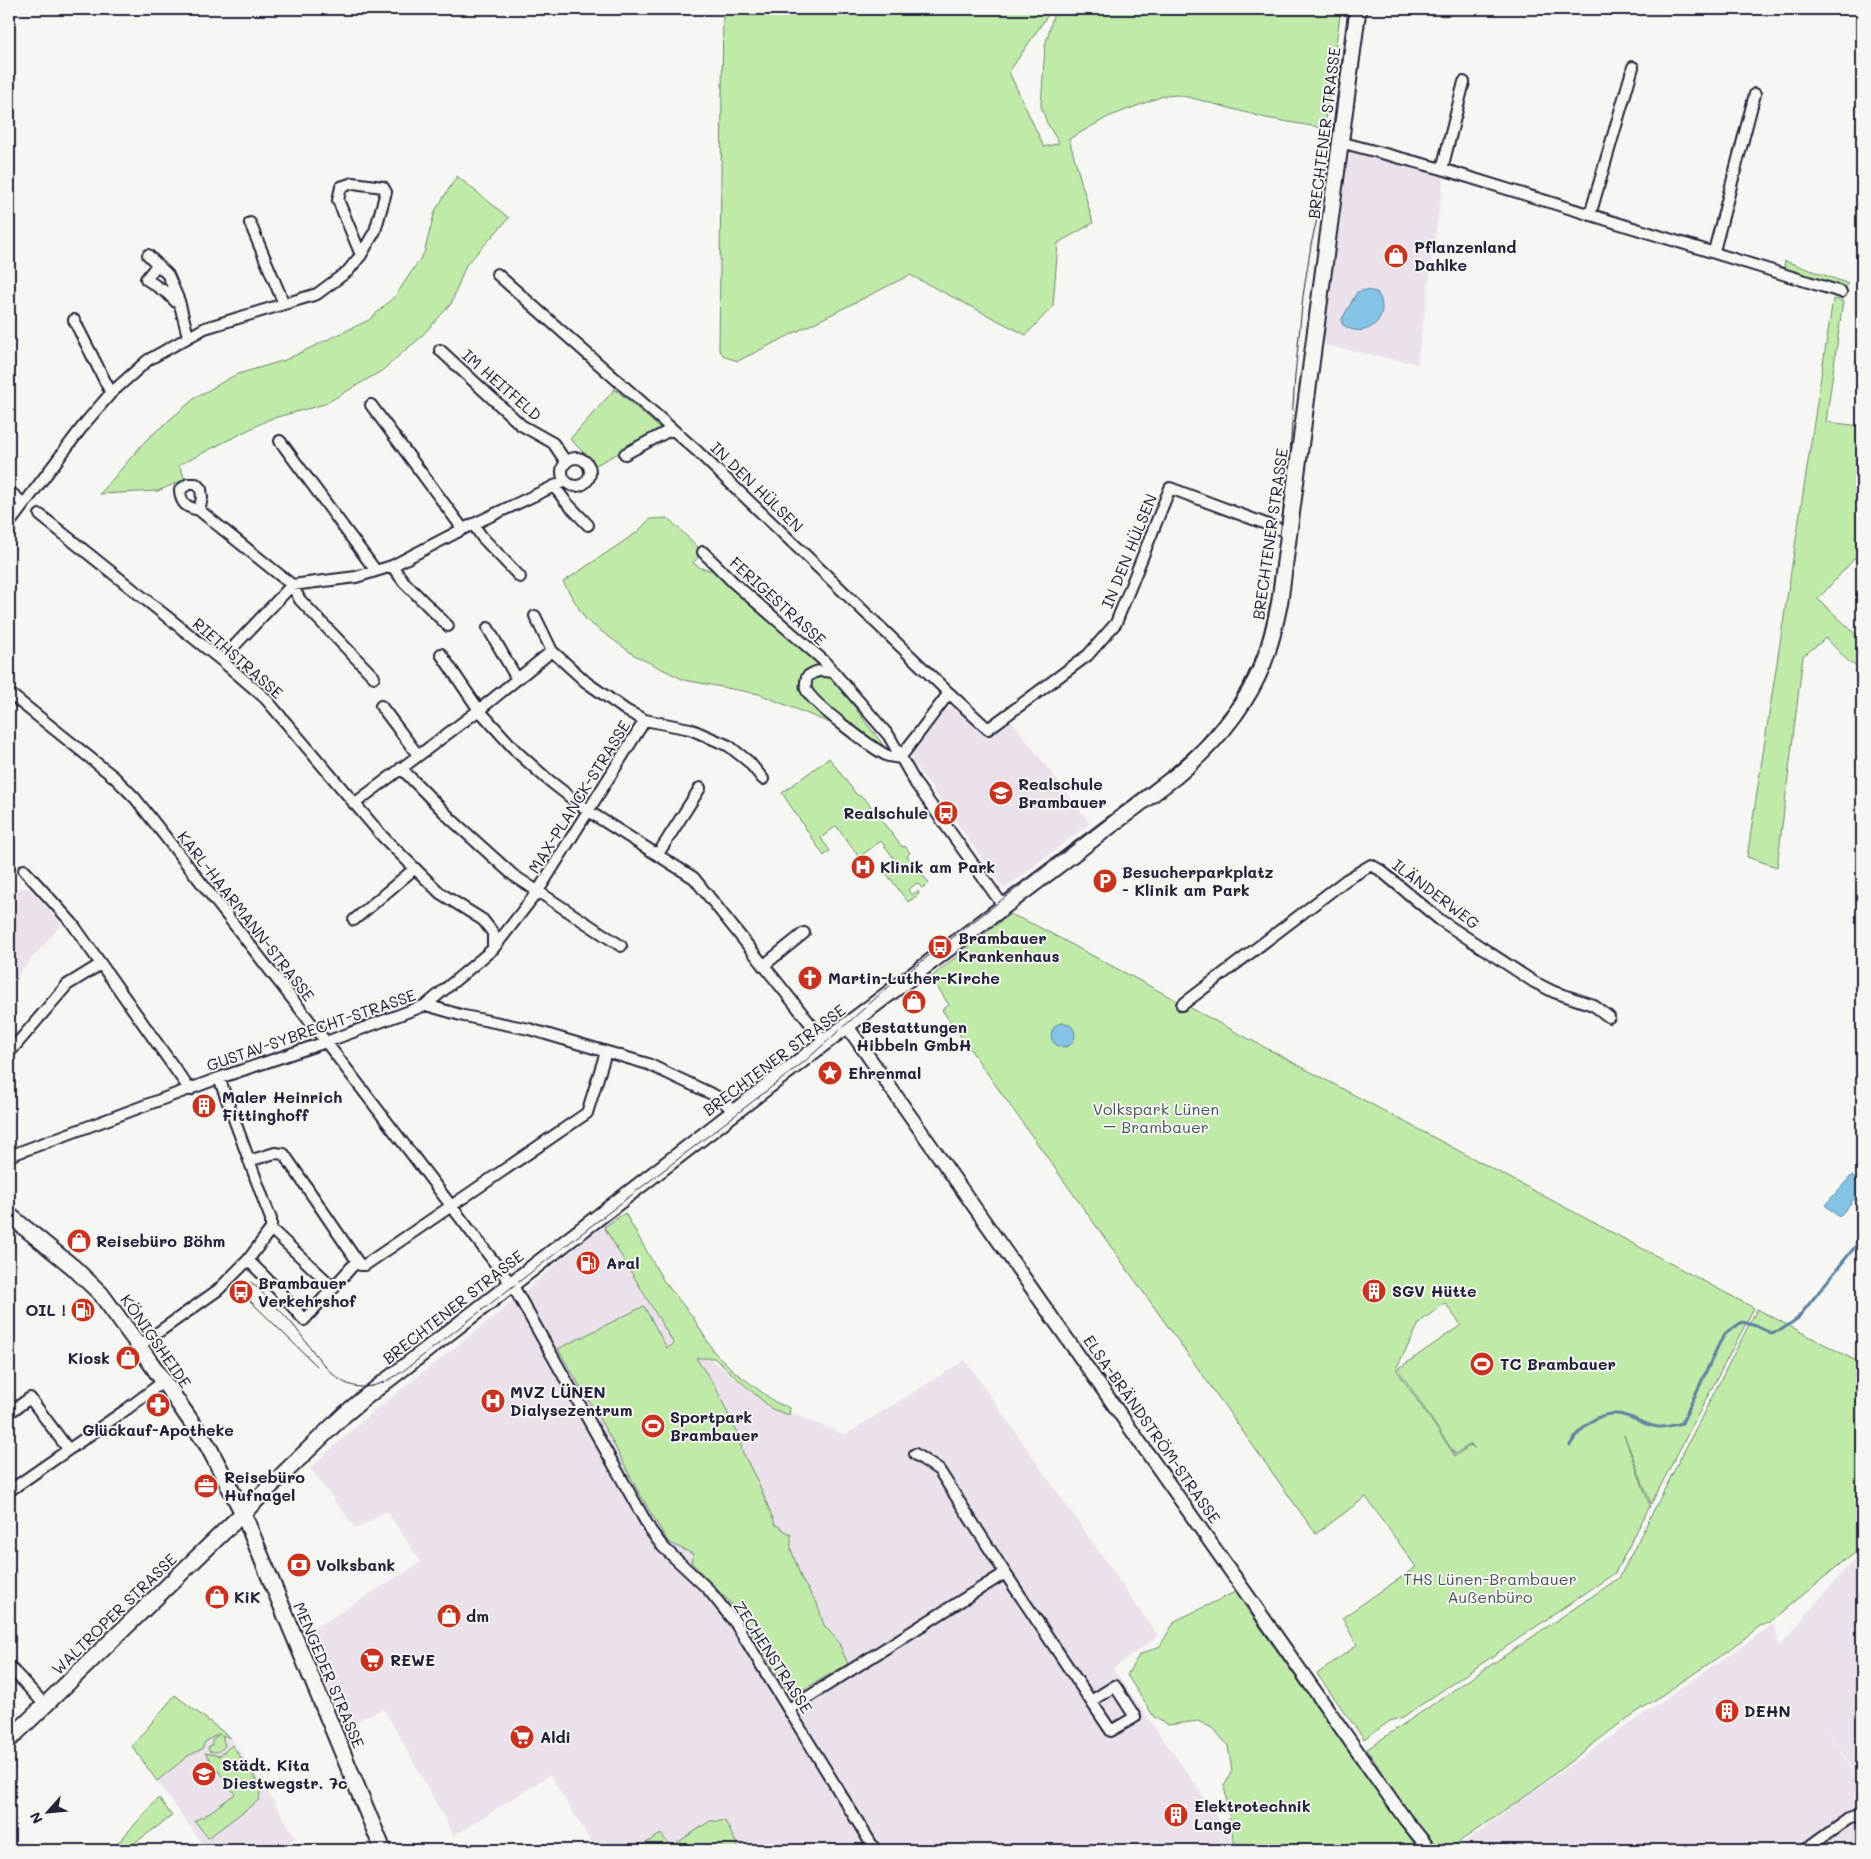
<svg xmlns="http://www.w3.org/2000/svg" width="1871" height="1859" viewBox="0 0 1871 1859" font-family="Mali,sans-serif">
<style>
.built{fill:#ebe1eb}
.green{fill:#bfeaa7;stroke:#708671;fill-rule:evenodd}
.water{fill:#85c3e5;stroke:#5d83a1}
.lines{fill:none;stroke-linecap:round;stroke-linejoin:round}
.stream{stroke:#5d83a1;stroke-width:3}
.minor-casing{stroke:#22223b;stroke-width:14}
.tertiary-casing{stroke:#22223b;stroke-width:16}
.secondary-casing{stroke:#22223b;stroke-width:19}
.minor{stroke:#f6f6f2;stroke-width:10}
.tertiary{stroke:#f6f6f2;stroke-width:12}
.secondary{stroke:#f6f6f2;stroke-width:15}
.tram{stroke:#22223b;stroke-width:1}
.labels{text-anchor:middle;stroke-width:4;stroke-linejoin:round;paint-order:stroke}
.street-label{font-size:16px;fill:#22223b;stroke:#f6f6f2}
.poi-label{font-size:16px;font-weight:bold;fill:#22223b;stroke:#f6f6f2;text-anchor:start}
.park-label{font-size:16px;fill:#495456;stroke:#f6f6f2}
</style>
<rect width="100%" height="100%" fill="#f6f6f2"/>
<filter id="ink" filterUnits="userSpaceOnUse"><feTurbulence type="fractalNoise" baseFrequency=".02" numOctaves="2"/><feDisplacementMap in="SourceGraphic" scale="10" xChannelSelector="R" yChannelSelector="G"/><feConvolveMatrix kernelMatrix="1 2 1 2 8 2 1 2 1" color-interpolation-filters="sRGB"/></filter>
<g filter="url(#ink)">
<path class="built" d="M1347,150L1444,176L1417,364L1319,344Z
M953,708L960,710L987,736L1010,719L1090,823L1004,889L913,762L911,756L913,752L946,710Z
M20,888L30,889L62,924L9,985V898Z
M616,1213L702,1353L771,1405L845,1435L965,1360L1158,1636L1113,1669L1193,1781L1235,1844L1224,1850H740L725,1821L671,1847L661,1834L634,1850H596L550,1775L454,1836L400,1737L383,1709L343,1727L305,1632L325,1622L421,1562L387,1511L356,1529L310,1468L370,1414L504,1309Z
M1862,1549V1785L1820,1717L1862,1788V1850H1456L1536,1789L1775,1623L1779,1647Z
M175,1695L231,1738L264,1786L296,1838L278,1850H207L132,1746Z"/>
<path class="green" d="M723,9H1052L1009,72L1044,147L1059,143L1047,123L1041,106L1045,46L1055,9H1341L1324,128L1266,118L1192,98L1178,95L1163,96L1108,117L1069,139L1093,223L1058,243L1053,306L1026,335L910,275L738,361L725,357L719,350Z
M457,176L509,218L466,265L451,304L419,339L409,347L383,370L325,404L270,419L179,465L185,479L158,491L100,494L146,440L195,398L235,375L285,360L369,320L396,295L424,253L435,211Z
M1785,261L1849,284L1844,288L1785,271L1784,266Z
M1833,299L1843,301L1826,422L1862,426V550L1818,599L1862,640V669L1850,663L1826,638L1803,656L1777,867L1747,857Z
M615,389L662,430L596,465L570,439Z
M668,518L703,552L693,563L701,568L720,572L823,665L883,745L759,694L684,680L634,655L586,620L563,582L636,533L650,519Z
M829,758L856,794L865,799L902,847L905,846L910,853L907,856L929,883L922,888L917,883L908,890L912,895L918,891L919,894L908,902L886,873L898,864L881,841L859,857L836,826L821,838L830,851L824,856L782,793Z
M1010,914L1035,925L1754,1308L1651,1504L1624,1435L1650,1506L1615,1573L1403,1717L1390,1721L1364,1739L1317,1674L1357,1645L1342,1618L1416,1567L1366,1497L1316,1534L942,1010L949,1005L931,977ZM1445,1303L1461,1325L1398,1369L1455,1454L1471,1444L1475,1449L1471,1445L1455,1456L1396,1369L1420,1322Z
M625,1213L663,1280L692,1316L714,1352L735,1372L775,1402L790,1408L789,1415L772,1409L714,1358H696L715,1386L739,1437L743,1453L759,1484L775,1524L791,1535V1549L802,1580L817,1603L824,1625L838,1641L848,1664L801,1691L793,1692L784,1686L737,1610L691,1562L693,1554L668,1542L639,1493L610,1437L558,1349L644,1306L667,1348L674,1344L604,1227Z
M1757,1309L1862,1364V1546L1769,1623L1760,1626L1732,1648L1622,1722L1519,1801L1447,1850H1436L1410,1817L1367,1749L1619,1578Z
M1235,1592L1400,1824L1419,1850H1224L1235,1843L1233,1838L1224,1785L1232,1771L1228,1746L1214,1729L1198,1721L1168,1725L1154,1717L1127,1675L1139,1655L1160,1646L1175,1621Z
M175,1695L231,1738L222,1735L225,1746C219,1751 217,1754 209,1751L208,1747L212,1745V1740L220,1734L216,1735L205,1742L202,1749L188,1756L157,1781L132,1746Z
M232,1745L261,1787L259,1800L208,1838L195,1821L201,1817H203L235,1794L205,1753L219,1756Z
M159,1798L172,1816L125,1850H111Z
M710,1821H725L740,1850H634L661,1834L671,1847Z"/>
<path class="water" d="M1365,290L1377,292C1394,317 1365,343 1342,324V319L1357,292Z
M1051 1035a12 12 0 1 1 24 0a12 12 0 1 1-24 0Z
M1852,1175L1862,1184V1190L1839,1217L1825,1205Z"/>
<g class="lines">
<path class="stream" d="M1570,1445C1582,1426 1602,1407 1626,1416C1637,1419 1647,1426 1659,1427C1667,1427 1674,1425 1682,1423L1719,1344L1725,1334L1742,1322L1756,1326L1771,1333L1781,1330L1797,1319L1862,1238"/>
<defs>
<path id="minor" d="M1340,142L1442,169L1841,292
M1442,169L1464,82
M1590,215L1633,67
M250,223L284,304
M1714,251L1755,94
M148,255L168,275L179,301L188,336
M157,265L146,279L167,293L176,302
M497,274L697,451L949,693L900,758
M74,320L111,393
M440,350L521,425L553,443L566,462
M371,405L463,529
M280,441L376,571
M625,454L672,429
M562 472a14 14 0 1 1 28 0a14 14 0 1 1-28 0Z
M554,486L566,502L588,525
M9,491L24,504
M199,510L202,498L201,489L196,484H188L180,490C181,504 186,507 199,510L292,585L300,600L374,677
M40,515L221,660L265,698L383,837L440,893L483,920L493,933V949
M9,524L86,422L111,393L148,360L205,328L317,294L348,271L361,255L375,231L386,192L383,187L353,183L341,187L338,200L361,255
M473,524L482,537L520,577
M703,552L734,583L824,661L889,736L916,784L1004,907
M392,566L404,582L448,626
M535,616L552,651L586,682L627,711L645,720L690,729L729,746L749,762L763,779
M488,628L517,679
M441,654L479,710L517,752L546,778L588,811L694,878L825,1042
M221,660L292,585L356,577L392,566L463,529L565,481
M833,672C821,670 816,670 807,677C806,681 805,685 806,689C811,703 873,749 888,756C892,757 896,757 900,758
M9,693L114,777L135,798L326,1042L501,1271L513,1286L651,1531L663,1547L708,1589L736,1624L875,1850
M949,693L988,729L1088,655L1116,623L1170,488L1290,533
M381,706L418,755
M401,768L452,820L513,875L621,946
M354,804L479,710L552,651
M658,854L700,788
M24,870L72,923L190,1090
M354,920L414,869
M763,966L804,933
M426,1005L493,949L538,891L645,720
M1182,1005L1346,880L1371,865L1380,870L1440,920L1534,982L1554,992L1593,1005L1609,1017
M9,1053L67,985L101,964
M9,1156L219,1078L326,1042L426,1005L464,1016L529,1029L648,1064L718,1097L735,1112
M249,1161L275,1153L284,1154L357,1261
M271,1229L334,1288
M248,1260L278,1290L304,1320L357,1261L360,1265H365L587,1113L606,1052
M139,1346L218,1290L248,1260L271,1229V1219L264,1201L219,1078
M9,1413L30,1398L68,1449
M915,1454L939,1470L1005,1573
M9,1491L127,1409L164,1381
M9,1666L45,1705
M789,1709L1005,1573L1111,1731L1135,1717L1115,1686L1091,1701
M1805,1850L1848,1819L1862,1814"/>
<path id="tertiary" d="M847,1026L1405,1819L1430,1850"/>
<path id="secondary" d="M9,1215L73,1267L101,1294L139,1346L208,1446L243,1513L383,1850
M9,1740L344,1415L363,1399L825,1042L1176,776C1213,745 1245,709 1263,664C1271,643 1276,622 1280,600L1358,9"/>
</defs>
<use href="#minor" class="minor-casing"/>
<use href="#tertiary" class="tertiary-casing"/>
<use href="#secondary" class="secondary-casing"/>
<use href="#minor" class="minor"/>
<use href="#tertiary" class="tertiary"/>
<use href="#secondary" class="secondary"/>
<path class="tram" d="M251,1282C265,1296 281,1310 294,1326C326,1366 345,1412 403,1371L804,1062L887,988L1150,786L1198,744L1228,708L1244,682L1258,652L1264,631L1271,600L1289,469L1295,375L1303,296L1311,245L1327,174L1348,9
M241,1292L317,1366"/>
</g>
</g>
<defs>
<symbol id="shop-disc" viewBox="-11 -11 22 22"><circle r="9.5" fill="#c8321e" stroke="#f6f6f2"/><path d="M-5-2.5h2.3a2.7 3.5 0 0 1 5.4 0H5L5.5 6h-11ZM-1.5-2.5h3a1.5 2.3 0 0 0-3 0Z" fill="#fff"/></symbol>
<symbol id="school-disc" viewBox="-11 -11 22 22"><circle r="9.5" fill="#c8321e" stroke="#f6f6f2"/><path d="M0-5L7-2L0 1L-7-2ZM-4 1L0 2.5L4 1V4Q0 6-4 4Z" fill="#fff"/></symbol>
<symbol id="bus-disc" viewBox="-11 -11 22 22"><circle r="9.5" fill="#c8321e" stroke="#f6f6f2"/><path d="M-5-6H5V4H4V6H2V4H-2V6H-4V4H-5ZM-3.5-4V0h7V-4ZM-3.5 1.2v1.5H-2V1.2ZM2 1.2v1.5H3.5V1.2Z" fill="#fff"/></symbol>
<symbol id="hospital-disc" viewBox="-11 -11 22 22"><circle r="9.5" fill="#c8321e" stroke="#f6f6f2"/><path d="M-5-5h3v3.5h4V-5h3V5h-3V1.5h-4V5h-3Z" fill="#fff"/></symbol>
<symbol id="parking-disc" viewBox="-11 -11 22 22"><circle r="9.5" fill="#c8321e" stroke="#f6f6f2"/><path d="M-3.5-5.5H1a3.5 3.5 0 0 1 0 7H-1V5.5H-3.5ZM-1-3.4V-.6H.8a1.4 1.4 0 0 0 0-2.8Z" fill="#fff"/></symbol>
<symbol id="church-disc" viewBox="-11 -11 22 22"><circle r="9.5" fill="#c8321e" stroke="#f6f6f2"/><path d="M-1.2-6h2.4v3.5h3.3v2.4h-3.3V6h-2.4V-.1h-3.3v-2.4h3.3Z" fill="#fff"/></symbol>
<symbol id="sight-disc" viewBox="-11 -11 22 22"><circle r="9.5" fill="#c8321e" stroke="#f6f6f2"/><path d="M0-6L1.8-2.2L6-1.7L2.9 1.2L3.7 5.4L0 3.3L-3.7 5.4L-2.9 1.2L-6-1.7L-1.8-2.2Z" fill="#fff"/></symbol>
<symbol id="building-disc" viewBox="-11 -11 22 22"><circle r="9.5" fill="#c8321e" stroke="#f6f6f2"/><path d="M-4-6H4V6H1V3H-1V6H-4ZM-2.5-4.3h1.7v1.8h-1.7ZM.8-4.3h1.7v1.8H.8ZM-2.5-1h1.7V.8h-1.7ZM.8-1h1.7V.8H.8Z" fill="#fff"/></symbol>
<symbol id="fuel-disc" viewBox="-11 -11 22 22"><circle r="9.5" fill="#c8321e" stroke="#f6f6f2"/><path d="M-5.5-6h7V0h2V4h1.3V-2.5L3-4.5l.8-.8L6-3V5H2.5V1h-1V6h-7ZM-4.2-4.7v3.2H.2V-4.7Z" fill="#fff"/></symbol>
<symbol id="stadium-disc" viewBox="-11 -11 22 22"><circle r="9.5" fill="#c8321e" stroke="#f6f6f2"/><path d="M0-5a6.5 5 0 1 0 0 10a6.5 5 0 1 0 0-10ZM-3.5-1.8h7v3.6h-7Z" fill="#fff"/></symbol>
<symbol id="pharmacy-disc" viewBox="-11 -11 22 22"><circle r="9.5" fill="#c8321e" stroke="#f6f6f2"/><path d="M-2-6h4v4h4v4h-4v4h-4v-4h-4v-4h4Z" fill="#fff"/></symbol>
<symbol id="office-disc" viewBox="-11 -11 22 22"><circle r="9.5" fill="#c8321e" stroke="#f6f6f2"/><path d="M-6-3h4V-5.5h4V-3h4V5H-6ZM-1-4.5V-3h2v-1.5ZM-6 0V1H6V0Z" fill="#fff"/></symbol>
<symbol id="bank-disc" viewBox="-11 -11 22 22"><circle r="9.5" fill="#c8321e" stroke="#f6f6f2"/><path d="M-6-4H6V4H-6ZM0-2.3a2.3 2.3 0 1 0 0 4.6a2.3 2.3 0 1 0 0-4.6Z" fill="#fff"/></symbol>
<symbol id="supermarket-disc" viewBox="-11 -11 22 22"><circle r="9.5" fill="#c8321e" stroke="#f6f6f2"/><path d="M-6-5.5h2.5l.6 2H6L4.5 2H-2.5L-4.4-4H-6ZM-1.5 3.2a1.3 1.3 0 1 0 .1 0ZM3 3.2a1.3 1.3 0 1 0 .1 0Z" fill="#fff"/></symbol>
</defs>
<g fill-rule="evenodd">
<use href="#shop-disc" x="1382" y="242" width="28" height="28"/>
<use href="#school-disc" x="987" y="779" width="28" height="28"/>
<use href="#bus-disc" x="932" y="799" width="28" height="28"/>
<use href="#hospital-disc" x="849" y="853" width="28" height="28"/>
<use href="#parking-disc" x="1091" y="867" width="28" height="28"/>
<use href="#bus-disc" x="926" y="933" width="28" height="28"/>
<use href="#church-disc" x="796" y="964" width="28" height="28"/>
<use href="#shop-disc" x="900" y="988" width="28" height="28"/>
<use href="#sight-disc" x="816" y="1059" width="28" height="28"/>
<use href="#building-disc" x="190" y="1092" width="28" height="28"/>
<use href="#shop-disc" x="65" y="1227" width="28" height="28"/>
<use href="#fuel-disc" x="574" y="1249" width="28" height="28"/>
<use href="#building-disc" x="1360" y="1277" width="28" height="28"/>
<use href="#bus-disc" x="227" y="1278" width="28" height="28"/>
<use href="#fuel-disc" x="69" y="1296" width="28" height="28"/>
<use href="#shop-disc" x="114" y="1344" width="28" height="28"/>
<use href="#stadium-disc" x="1468" y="1350" width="28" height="28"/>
<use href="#hospital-disc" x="479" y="1387" width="28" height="28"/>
<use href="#pharmacy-disc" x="144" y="1391" width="28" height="28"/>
<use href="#stadium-disc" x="639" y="1412" width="28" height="28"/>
<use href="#office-disc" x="192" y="1472" width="28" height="28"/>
<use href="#bank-disc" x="285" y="1551" width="28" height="28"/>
<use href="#shop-disc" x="203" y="1583" width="28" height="28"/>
<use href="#shop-disc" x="435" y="1602" width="28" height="28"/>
<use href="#supermarket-disc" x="358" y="1646" width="28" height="28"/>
<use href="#building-disc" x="1713" y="1697" width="28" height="28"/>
<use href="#supermarket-disc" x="508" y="1723" width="28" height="28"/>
<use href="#school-disc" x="190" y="1760" width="28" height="28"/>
<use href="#building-disc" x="1162" y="1801" width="28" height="28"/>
</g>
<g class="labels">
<g class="street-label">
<text transform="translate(1324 133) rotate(-83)" y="6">BRECHTENER STRASSE</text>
<text transform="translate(502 385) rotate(41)" y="6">IM HEITFELD</text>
<text transform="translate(757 487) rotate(44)" y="6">IN DEN HÜLSEN</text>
<text transform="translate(1270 534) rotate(-82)" y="6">BRECHTENER STRASSE</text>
<text transform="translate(1129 551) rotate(-68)" y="6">IN DEN HÜLSEN</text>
<text transform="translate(778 601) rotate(42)" y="6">FERIGESTRASSE</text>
<text transform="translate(238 658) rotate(41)" y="6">RIETHSTRASSE</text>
<text transform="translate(579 797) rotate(-58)" y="6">MAX-PLANCK-STRASSE</text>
<text transform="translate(1436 894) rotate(37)" y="6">ILÄNDERWEG</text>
<text transform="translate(246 916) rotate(52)" y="6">KARL-HAARMANN-STRASSE</text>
<text transform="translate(311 1030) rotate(-19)" y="6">GUSTAV-SYBRECHT-STRASSE</text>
<text transform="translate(774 1060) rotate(-37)" y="6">BRECHTENER STRASSE</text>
<text transform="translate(453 1307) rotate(-38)" y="6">BRECHTENER STRASSE</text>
<text transform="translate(156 1341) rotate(55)" y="6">KÖNIGSHEIDE</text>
<text transform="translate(1152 1429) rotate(55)" y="6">ELSA-BRÄNDSTRÖM-STRASSE</text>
<text transform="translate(114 1614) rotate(-44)" y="6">WALTROPER STRASSE</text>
<text transform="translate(773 1657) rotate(57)" y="6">ZECHENSTRASSE</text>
<text transform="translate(329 1675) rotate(67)" y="6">MENGEDER STRASSE</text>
</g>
<g class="poi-label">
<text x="1414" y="253">Pflanzenland<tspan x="1414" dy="18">Dahlke</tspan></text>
<text x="1018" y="790">Realschule<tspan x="1018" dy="18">Brambauer</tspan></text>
<text x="928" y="819" text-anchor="end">Realschule</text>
<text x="880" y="873">Klinik am Park</text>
<text x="1122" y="878">Besucherparkplatz<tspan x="1122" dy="18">- Klinik am Park</tspan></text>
<text x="958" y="944">Brambauer<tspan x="958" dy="18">Krankenhaus</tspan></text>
<text x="828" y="984">Martin-Luther-Kirche</text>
<text x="914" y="1033" text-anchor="middle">Bestattungen<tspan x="914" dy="18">Hibbeln GmbH</tspan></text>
<text x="848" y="1079">Ehrenmal</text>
<text x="222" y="1103">Maler Heinrich<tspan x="222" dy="18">Fittinghoff</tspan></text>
<text x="96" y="1247">Reisebüro Böhm</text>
<text x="606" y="1269">Aral</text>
<text x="258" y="1289">Brambauer<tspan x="258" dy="18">Verkehrshof</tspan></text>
<text x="1392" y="1297">SGV Hütte</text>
<text x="66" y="1316" text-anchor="end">OIL !</text>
<text x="110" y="1364" text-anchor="end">Kiosk</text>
<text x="1500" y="1370">TC Brambauer</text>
<text x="510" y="1398">MVZ LÜNEN<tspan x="510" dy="18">Dialysezentrum</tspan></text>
<text x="670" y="1423">Sportpark<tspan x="670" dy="18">Brambauer</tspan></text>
<text x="158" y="1436" text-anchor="middle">Glückauf-Apotheke</text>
<text x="224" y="1483">Reisebüro<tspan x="224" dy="18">Hufnagel</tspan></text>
<text x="316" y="1571">Volksbank</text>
<text x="234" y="1603">KiK</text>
<text x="466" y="1622">dm</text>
<text x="390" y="1666">REWE</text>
<text x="1744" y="1717">DEHN</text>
<text x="540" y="1743">Aldi</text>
<text x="222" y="1771">Städt. Kita<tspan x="222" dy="18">Diestwegstr. 7c</tspan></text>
<text x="1194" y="1812">Elektrotechnik<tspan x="1194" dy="18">Lange</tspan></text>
</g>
<g class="park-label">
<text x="1156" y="1115">Volkspark Lünen<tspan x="1156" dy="18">– Brambauer</tspan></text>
<text x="1490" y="1585">THS Lünen-Brambauer<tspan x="1490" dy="18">Außenbüro</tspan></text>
</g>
</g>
<rect width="1871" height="1859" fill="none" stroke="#f6f6f2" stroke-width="30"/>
<rect x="15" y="15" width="1841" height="1829" fill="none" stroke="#22223b" stroke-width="2" filter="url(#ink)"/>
<g transform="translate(48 1812) rotate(243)" stroke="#f6f6f2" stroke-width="4" paint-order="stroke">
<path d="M0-4L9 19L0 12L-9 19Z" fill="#22223b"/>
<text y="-8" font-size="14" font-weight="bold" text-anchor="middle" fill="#22223b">N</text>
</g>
</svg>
